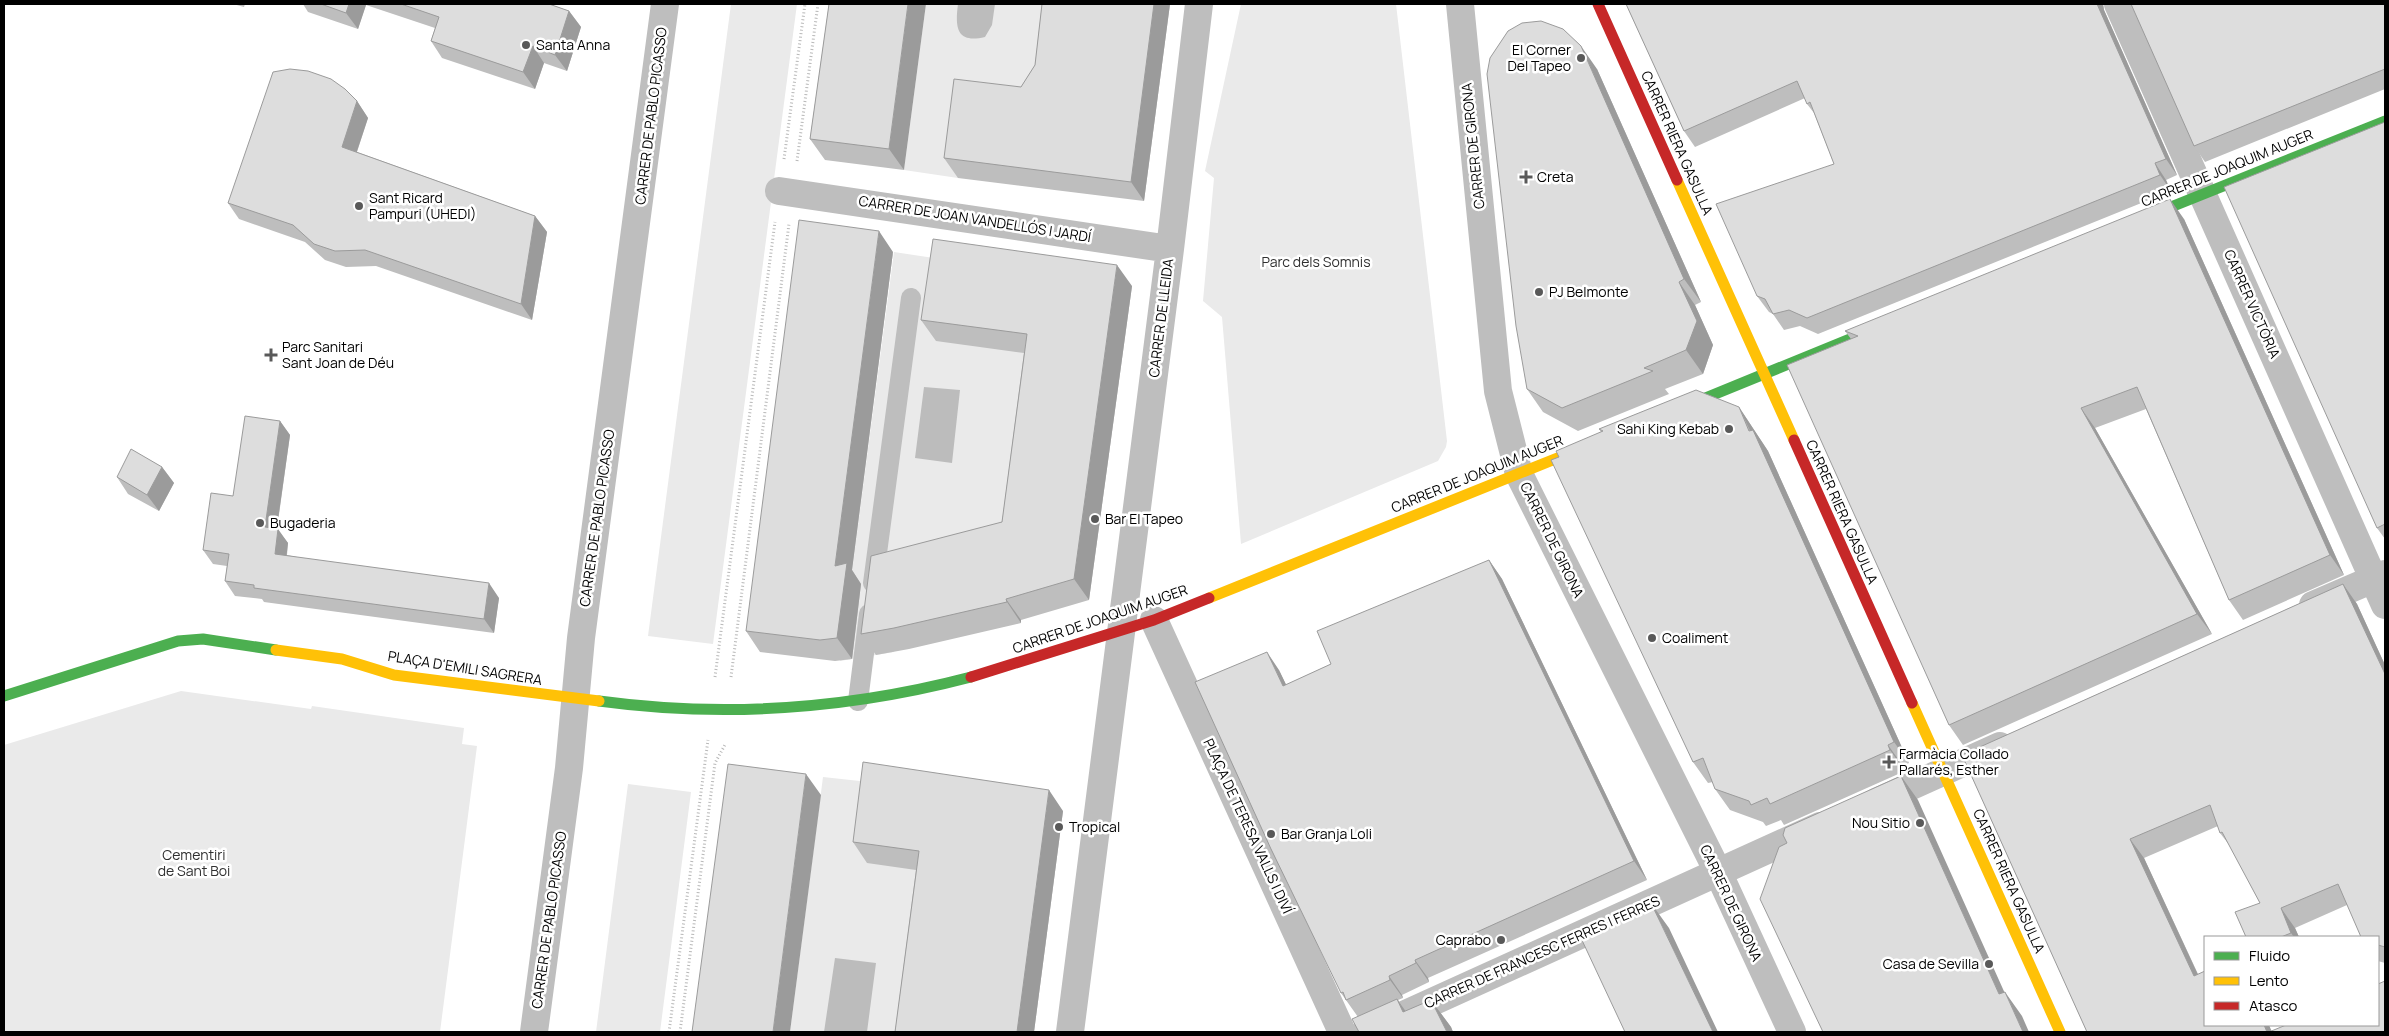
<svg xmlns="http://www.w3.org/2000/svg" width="2389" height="1036" viewBox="0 0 2389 1036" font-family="Manrope,sans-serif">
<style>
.green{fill:#eaeaea}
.water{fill:#bcbcbc}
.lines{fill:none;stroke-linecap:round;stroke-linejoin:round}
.path{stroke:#b8b8b8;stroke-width:3;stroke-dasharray:1 2.5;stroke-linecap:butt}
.lane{stroke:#bebebe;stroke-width:20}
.street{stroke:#bebebe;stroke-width:28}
.fast{stroke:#4caf50;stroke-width:11}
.slow{stroke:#ffc107;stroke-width:11}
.jam{stroke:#c62828;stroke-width:11}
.wall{fill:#bebebe}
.shaded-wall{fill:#9b9b9b}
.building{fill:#ddd;stroke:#9b9b9b}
.poi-dot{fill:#595959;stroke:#fff;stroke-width:2}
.labels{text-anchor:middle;stroke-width:5;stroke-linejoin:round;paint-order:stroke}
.poi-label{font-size:14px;fill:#000;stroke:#fff;text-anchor:start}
.street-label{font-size:14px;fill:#000;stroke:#fff}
.park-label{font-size:14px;fill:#303030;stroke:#fff}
</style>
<rect width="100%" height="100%" fill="#fff"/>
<path class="green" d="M731,4H797L713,644L648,636Z
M926,4H1089L958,178L904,170Z
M1241,4H1396L1447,441L1446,447L1438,461L1241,544L1222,317L1203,301L1214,178L1205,171Z
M894,252L947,260L1042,355L1017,544L896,647L894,652L840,661Z
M181,691L311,709L312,706L464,728L462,744L477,746L440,1032H4V745Z
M823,777L878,783L933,872L913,1032H790Z
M628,784L691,792L660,1032H596Z"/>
<path class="water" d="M958,4H995L992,25L985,37C956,44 955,27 958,4Z
M924,387L960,390L952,463L915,458Z
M835,958L876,963L867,1032H824Z"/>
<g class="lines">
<path class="path" d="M784,159L805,4
M797,161L818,4
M715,677L775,222
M731,677L789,224
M669,1032L708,740
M680,1032L715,763L726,743"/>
<path class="lane" d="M873,583L911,298
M858,701L869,614"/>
<path class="street" d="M1460,4L1498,391L1519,474L1718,872L1792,1032
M2118,4L2385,605
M779,191L1170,249
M2313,605L2385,574
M1154,620L1342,1032
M1876,802L2000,746
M534,1032L569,768L581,638L665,4
M1070,1032L1170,249L1199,4
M1366,1032L1820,826"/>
<path class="fast" d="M2141,219L2385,121
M1676,410L1884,325
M4,696L178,641L203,639L276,650
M599,701C724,718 849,709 971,677"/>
<path class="slow" d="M1677,180L1794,440
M1209,598L1585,447
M276,650L342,659L394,675L599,701
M1912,703L2060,1032"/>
<path class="jam" d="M1598,4L1677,180
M1794,440L1912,703
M971,677L1154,620L1209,598"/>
</g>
<path class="wall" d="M233,4H245L244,7Z
M303,4H549L569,11L581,27L567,71L544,63L535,89L442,58L431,41L435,28L366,5L358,29L308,12Z
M829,4L904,170L825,160L810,139Z
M1042,4H1170L1144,201L958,178L944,158L1021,87L1035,65Z
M1626,4H2103L2104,10L2177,175L2166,180L2171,191L1818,334L1800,326L1784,330L1773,314L1769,312L1757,296L1834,164L1814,113L1807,104L1805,98L1695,147L1684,131Z
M2385,4V89L2205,162L2194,146Z
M1597,69L1701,302L1695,305L1713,345L1703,374L1665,389L1669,394L1578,431L1543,412L1527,389Z
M357,101L368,118L357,152L535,216L547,232L532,320L376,266L346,267L325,260L305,242L239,219L228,203Z
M2385,122V539L2377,528Z
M2184,219L2344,575L2243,620L2229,600L2146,409L2095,428L2212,634L1963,745L1949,725L1851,339L1845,331Z
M893,252L852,570L861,584L852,659L835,661L760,652L746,631Z
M1132,286L1089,600L1021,620V623L909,649L876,655L861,634L1002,522L1024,353L936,341L921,320Z
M1739,407L1768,451L1909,763L1903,766L1905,771L1784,825L1781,820L1766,826L1763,822L1730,810L1715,789L1713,782L1708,783L1693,762L1559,457L1601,432L1599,429Z
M280,421L290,435L277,529L288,543L287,555L499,598L494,633L264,602L262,599L235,596L225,581L227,566L213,564L203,550L233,496Z
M162,467L174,483L159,511L128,494L117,477Z
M1489,560L1502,579L1647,880L1428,978L1429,982L1402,995L1403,998L1398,1000L1406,1011L1431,1000L1451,1027L1453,1032H1359L1358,1017L1341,993L1279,670L1286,685L1331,664Z
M2343,584L2357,604L2385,665V963L2378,961V937L2347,905L2295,928L2299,937H2246L2260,903L2230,846L2220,833L2218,826L2144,858L2198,974L2272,1031L2385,1032H2087L1962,755Z
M1063,811L1034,1032H895L916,870L867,863L853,842Z"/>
<path class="shaded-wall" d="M349,4H366V5L358,29L346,13Z
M908,4H926L904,170L889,149Z
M1154,4H1170L1144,201L1131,182Z
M2097,4H2103L2104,10L2177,175L2166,159Z
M569,11L581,27L567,71L555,55Z
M533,46L544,63L535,89L523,72Z
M1581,46L1597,69L1701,302L1684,279Z
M357,101L368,118L353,163L342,147Z
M2155,163L2166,180L2171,191L2160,175Z
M2170,199L2184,219L2344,575L2330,555Z
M535,216L547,232L532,320L521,304Z
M879,231L893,252L852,570L861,584L852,659L837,638L835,566Z
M1117,265L1132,286L1089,600L1074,579Z
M1679,282L1695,305L1713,345L1703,374L1686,350Z
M1739,407L1768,451L1909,763L1894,742Z
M2081,408L2095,428L2212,634L2197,614Z
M280,421L290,435L275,541L265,527Z
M162,467L174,483L159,511L147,495Z
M278,529L288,543L285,568L275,554Z
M1489,560L1502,579L1647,880L1634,861Z
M489,583L499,598L494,633L484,619Z
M2343,584L2357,604L2385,665V674Z
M1006,599L1021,620V623L1007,602Z
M1267,652L1279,670L1296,705L1283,686Z
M1888,745L1903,766L1905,771L1890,750Z
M806,774L821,795L790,1032H773Z
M1901,776L1918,800L2016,1018L1999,994Z
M1049,790L1063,811L1034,1032H1017Z
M2130,839L2144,858L2205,990L2194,976Z
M1651,903L1669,928L1718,1032H1713Z
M2281,908L2295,928L2299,937H2294L2291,933Z
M1415,960L1428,978L1429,982L1416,963Z
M1389,976L1402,995L1403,998L1390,980Z
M2005,992L2022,1016L2029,1032H2023Z
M1397,999L1416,1026L1403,1012Z
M1431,1000L1451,1027L1453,1032H1447Z
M2264,1025H2269L2272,1032H2267Z"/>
<path class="building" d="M321,4H349L346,13Z
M401,4H549L569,11L555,55L533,46L523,72L431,41L439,17Z
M829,4H908L889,149L810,139Z
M1042,4H1154L1131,182L944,158L954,79L1021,87L1035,65Z
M1626,4H2097L2166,159L2155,163L2160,175L1807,318L1789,310L1773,314L1765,299L1757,296L1716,204L1834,164L1810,102L1807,104L1797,81L1684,131Z
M2131,4H2385V69L2194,146Z
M1541,21L1563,29L1581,46L1684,279L1679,282L1697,321L1686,350L1644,368L1653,371L1562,408L1527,389L1516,326L1487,74L1490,58L1508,31L1522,23Z
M290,69L308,71L331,79L345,89L357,101L342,147L535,216L521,304L365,250L335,251L314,244L293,225L228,203L273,72Z
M2385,122V524L2377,528L2224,187Z
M2170,199L2330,555L2229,600L2137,387L2081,408L2197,614L1949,725L1787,365L1858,336L1845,331Z
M799,220L879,231L835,566L847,563L837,638L820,640L746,631Z
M933,239L1117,265L1074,579L1006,599L1007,602L894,628L861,634L871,556L1002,522L1027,334L921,320Z
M1696,390L1739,407L1749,431L1753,430L1894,742L1888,745L1890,750L1770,804L1767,798L1751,805L1749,801L1715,789L1703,758L1693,762L1551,460L1559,457L1556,451L1603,431L1599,429Z
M245,416L280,421L265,527L278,529L275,554L489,583L484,619L254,588V585L225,581L229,554L203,550L211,493L233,496Z
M131,449L162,467L147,495L117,477Z
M1489,560L1634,861L1415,960L1416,963L1389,976L1390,980L1346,1000L1343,992L1341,993L1271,849L1195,682L1267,652L1283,686L1331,664L1317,631Z
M2343,584L2385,674V947L2378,945V937H2361L2338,884L2281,908L2291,933L2281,937H2246L2235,912L2260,903L2222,832L2220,833L2210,805L2130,839L2194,976L2205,971V1025H2264L2267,1032H2087L1962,755Z
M863,762L1049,790L1017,1032H895L919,851L853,842Z
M728,764L806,774L773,1032H692Z
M1901,776L1999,994L2005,992L2023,1032H1823L1760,899L1779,847L1787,843L1783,835L1785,828Z
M1651,903L1713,1032H1625L1580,936Z
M2385,981V1032H2269L2286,1025H2378V984Z
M1397,999L1403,1012L1431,1000L1447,1032H1359L1352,1019Z"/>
<g class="poi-dot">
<circle cx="526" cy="45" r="5"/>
<circle cx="1581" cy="58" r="5"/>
<path d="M1523.5 169.5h5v5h5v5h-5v5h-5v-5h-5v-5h5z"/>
<circle cx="359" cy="206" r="5"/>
<circle cx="1539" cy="292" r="5"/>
<path d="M268.5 347.5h5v5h5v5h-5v5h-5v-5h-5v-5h5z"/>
<circle cx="1729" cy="429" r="5"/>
<circle cx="1095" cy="519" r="5"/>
<circle cx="260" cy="523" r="5"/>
<circle cx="1652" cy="638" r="5"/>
<path d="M1886.5 754.5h5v5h5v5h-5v5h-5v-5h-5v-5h5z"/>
<circle cx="1920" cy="823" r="5"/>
<circle cx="1059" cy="827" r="5"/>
<circle cx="1271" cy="834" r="5"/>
<circle cx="1501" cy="940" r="5"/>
<circle cx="1989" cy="964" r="5"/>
</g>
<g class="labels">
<g class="poi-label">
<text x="536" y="50">Santa Anna</text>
<text x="1571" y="55" text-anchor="end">El Corner<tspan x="1571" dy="16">Del Tapeo</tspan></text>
<text x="1537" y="182">Creta</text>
<text x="369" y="203">Sant Ricard<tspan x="369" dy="16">Pampuri (UHEDI)</tspan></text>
<text x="1549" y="297">PJ Belmonte</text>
<text x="282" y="352">Parc Sanitari<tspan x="282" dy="16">Sant Joan de Déu</tspan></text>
<text x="1719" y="434" text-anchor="end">Sahi King Kebab</text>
<text x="1105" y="524">Bar El Tapeo</text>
<text x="270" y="528">Bugaderia</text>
<text x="1662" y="643">Coaliment</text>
<text x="1899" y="759">Farmàcia Collado<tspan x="1899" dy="16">Pallarés, Esther</tspan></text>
<text x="1910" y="828" text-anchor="end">Nou Sitio</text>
<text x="1069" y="832">Tropical</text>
<text x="1281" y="839">Bar Granja Loli</text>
<text x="1491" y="945" text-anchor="end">Caprabo</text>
<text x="1979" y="969" text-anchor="end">Casa de Sevilla</text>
</g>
<g class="street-label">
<text transform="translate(651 116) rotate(-83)" y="5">CARRER DE PABLO PICASSO</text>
<text transform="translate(1677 143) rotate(66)" y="5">CARRER RIERA GASULLA</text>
<text transform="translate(1473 146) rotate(-96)" y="5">CARRER DE GIRONA</text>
<text transform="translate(2227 168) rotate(-22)" y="5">CARRER DE JOAQUIM AUGER</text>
<text transform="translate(975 219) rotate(9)" y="5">CARRER DE JOAN VANDELLÓS I JARDÍ</text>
<text transform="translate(2252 304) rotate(66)" y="5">CARRER VICTÒRIA</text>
<text transform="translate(1161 318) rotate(-83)" y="5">CARRER DE LLEIDA</text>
<text transform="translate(1477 474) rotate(-22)" y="5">CARRER DE JOAQUIM AUGER</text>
<text transform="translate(1842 512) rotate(66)" y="5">CARRER RIERA GASULLA</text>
<text transform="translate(597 518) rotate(-82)" y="5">CARRER DE PABLO PICASSO</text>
<text transform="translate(1552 540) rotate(64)" y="5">CARRER DE GIRONA</text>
<text transform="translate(1100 619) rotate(-19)" y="5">CARRER DE JOAQUIM AUGER</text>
<text transform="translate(465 668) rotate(9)" y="5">PLAÇA D'EMILI SAGRERA</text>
<text transform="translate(1248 826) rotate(65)" y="5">PLAÇA DE TERESA VALLS I DIVÍ</text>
<text transform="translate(2009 881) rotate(66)" y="5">CARRER RIERA GASULLA</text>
<text transform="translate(1731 903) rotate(65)" y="5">CARRER DE GIRONA</text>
<text transform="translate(549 920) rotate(-82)" y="5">CARRER DE PABLO PICASSO</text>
<text transform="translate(1542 952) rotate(-24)" y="5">CARRER DE FRANCESC FERRES I FERRES</text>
</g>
<g class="park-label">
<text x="1316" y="267">Parc dels Somnis</text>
<text x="194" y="860">Cementiri<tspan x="194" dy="16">de Sant Boi</tspan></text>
</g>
</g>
<rect width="2389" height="1036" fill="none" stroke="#000000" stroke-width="10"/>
<rect x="2204" y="936" width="175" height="90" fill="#ffffff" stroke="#999999"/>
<rect x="2214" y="952" width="25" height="8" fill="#4caf50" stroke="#999999"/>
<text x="2249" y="961" font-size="15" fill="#000000">Fluido</text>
<rect x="2214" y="977" width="25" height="8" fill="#ffc107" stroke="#999999"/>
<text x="2249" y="986" font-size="15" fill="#000000">Lento</text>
<rect x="2214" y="1002" width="25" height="8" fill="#c62828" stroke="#999999"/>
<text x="2249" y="1011" font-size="15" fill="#000000">Atasco</text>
</svg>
